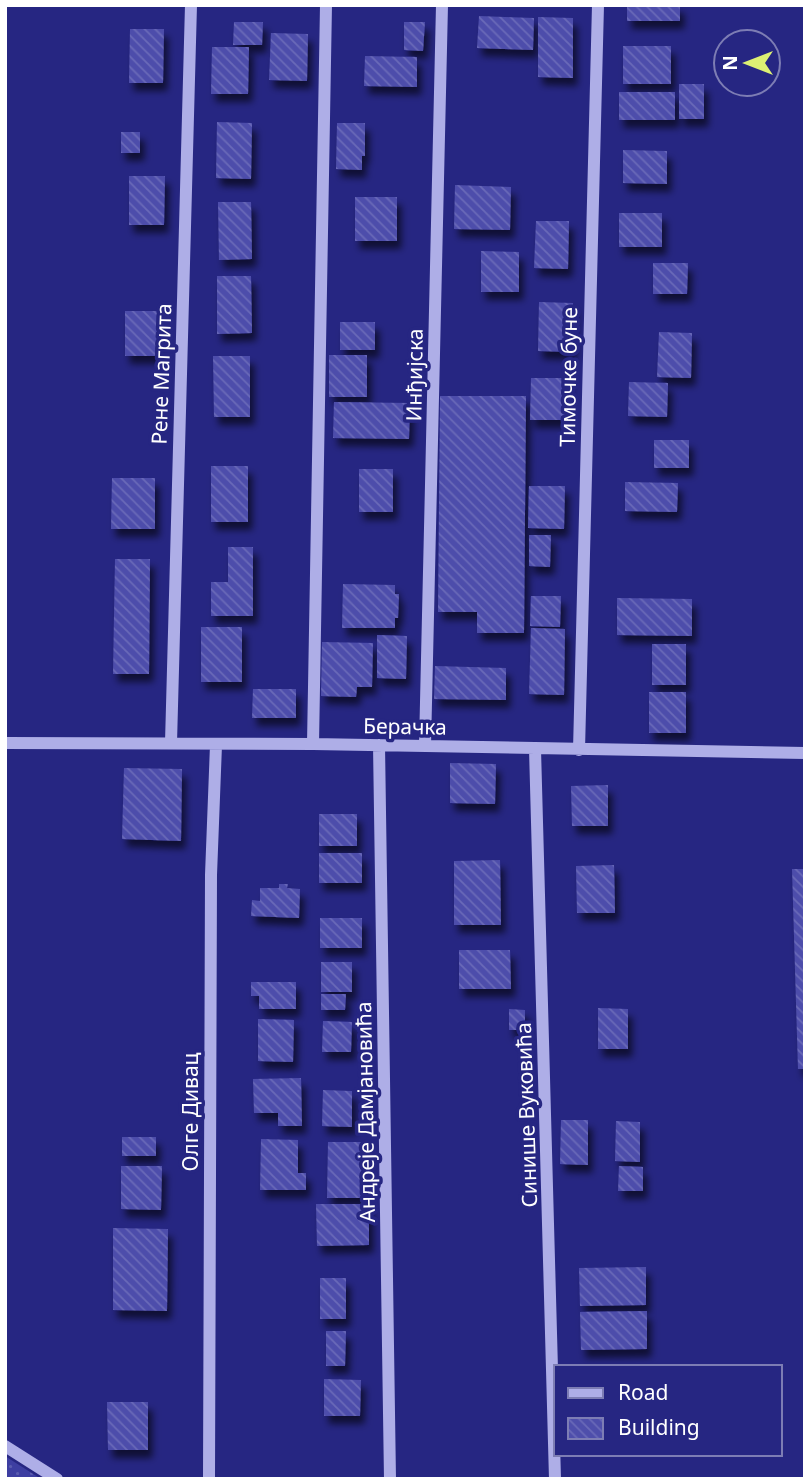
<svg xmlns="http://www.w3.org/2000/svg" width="810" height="1484" viewBox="0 0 810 1484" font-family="'Noto Sans',sans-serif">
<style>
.grass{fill:url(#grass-dots)}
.building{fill:url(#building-back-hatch);filter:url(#shadow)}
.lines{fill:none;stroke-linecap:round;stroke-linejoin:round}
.minor{stroke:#aeaee7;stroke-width:12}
.labels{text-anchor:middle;stroke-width:7;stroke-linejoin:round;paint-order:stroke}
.street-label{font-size:21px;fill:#fff;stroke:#262682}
</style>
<defs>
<pattern id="grass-dots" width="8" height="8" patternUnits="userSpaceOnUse" patternTransform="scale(1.75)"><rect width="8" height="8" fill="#3d3ea1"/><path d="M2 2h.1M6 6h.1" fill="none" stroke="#5a5baf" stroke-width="1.8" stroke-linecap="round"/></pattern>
<pattern id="building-back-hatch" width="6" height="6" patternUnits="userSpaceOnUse" patternTransform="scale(1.75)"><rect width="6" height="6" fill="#4e4eab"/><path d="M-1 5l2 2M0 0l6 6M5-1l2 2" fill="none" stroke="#6969b8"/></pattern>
<filter id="shadow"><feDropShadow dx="4.5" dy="8" stdDeviation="3.5" flood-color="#0009"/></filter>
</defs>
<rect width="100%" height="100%" fill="#262682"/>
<path class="grass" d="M5,1456L41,1479H5Z"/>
<path class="building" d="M627,5H680V21H627Z
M479,16L534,18L533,50L477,48Z
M538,17L573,18V78L538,77Z
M234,22H263L262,45H233Z
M404,22H425L423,51L404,50Z
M130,29H164L163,83H129Z
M271,33L308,34L307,81L269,80Z
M623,46H671V84H623Z
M212,47H249L248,94H211Z
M365,56L417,57V87L364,86Z
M679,84H704V119H679Z
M619,92H675V120H619Z
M217,122L252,123L251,179L216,178Z
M337,123H365V156H362V170L336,169Z
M121,132H140V153H121Z
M623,150L667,151V184L623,183Z
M129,176H165L164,225H129Z
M455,185L511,187L510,230L454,229Z
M355,197H397V241H355Z
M218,202H251L252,259L219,260Z
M619,213H662V247H619Z
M536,221H569L568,269L534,268Z
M481,251L519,252V292H481Z
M653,263H688L687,294H653Z
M217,276H251L252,333L217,334Z
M539,302L573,303L572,352L538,351Z
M125,311H158L157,356H125Z
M340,322H375V350H340Z
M659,332L692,333L691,378L657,377Z
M329,355H367V397H329Z
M213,356H250V417H214Z
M531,378H567V420H530Z
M629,382L668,383L667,417L628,416Z
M440,396H526L524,633H477V612H438Z
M334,402L410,403L409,439L333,438Z
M654,440H689V468H654Z
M211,466H248V522H211Z
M359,469H393V512H359Z
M112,478H155V529H111Z
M625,482L678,483L677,512L625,511Z
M529,486H565L564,529L528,528Z
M529,535H551L550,567L529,566Z
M228,547H253V616H211V582H228Z
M115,559H150L149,674H113Z
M343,584L395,585V594H399L398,618H395V628H342Z
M531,596H561L560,627L530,626Z
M617,598L692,599V636L617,635Z
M201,627H242V682H201Z
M531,628L565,629L564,695L529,694Z
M377,635L407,636L406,679L377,678Z
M322,642L373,643L372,687H357L356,697L321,696Z
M652,644H686V685H652Z
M435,666L506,668V700L434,699Z
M253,689H296V718H252Z
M649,692H686V733H649Z
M450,763L496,764L495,804L450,803Z
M124,768L182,769L181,841L122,839Z
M608,785V826H572L571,786Z
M319,814H357V846H319Z
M319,853H362V883H319Z
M500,860L501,925H454V861Z
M614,865L615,913H577L576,866Z
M792,869H805V1069H798Z
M279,884H288L287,888L300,889L299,918L251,916L252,900L260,901V888H279Z
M320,918H362V948H320Z
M459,950H510L511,989H459Z
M321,962H352V992H321Z
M251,982H296V1009H259V996H251Z
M321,994H346L345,1010H321Z
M598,1008L628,1009V1049H598Z
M509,1009L525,1010V1030H509Z
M258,1019L294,1020L293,1062L258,1061Z
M323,1021L352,1022L351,1052H322Z
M301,1078L302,1126H278V1113H254L253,1079Z
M323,1090L352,1091V1127L322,1126Z
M561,1120H588V1165L560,1164Z
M616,1121L640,1122V1162L615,1161Z
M122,1137H156V1156H122Z
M261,1139L298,1140V1173H306V1190H260Z
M328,1142H367L366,1198H327Z
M121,1166H162L161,1210L121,1209Z
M619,1166L643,1167V1191H618Z
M316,1204H369V1245L317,1246Z
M113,1228L168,1229L167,1311L113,1310Z
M646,1267V1305L580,1306L579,1268Z
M320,1278H346V1319H320Z
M647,1311V1349L581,1350L580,1312Z
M326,1331H346L345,1366H326Z
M324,1379L361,1380L360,1416H324Z
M107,1402H148V1450H108Z"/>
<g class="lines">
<path class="minor" d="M5,743L313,744L805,753
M171,743L191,5
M313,744L326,5
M379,745L390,1479
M425,746L442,5
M535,749L555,1479
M579,750L598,5
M5,1446L57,1479
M209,1479L211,875L216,745"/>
</g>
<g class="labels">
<g class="street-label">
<text transform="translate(162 374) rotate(-88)" y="7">Рене Магрита</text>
<text transform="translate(415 375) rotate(-89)" y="7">Инђијска</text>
<text transform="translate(569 377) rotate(-89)" y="7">Тимочке буне</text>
<text transform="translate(405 727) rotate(1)" y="7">Берачка</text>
<text transform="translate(191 1112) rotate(-90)" y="7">Олге Дивац</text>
<text transform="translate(366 1112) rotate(-91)" y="7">Андреје Дамјановића</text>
<text transform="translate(527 1115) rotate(-92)" y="7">Синише Вуковића</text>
</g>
</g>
<rect width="810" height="1484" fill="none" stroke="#ffffff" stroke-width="14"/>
<rect x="554" y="1365" width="228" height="91" fill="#262682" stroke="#7d7db4" stroke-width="2"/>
<rect x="568" y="1388" width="35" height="10" fill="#aeaee7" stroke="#7d7db4" stroke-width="2"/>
<text x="618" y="1400" font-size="21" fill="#ffffff">Road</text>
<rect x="568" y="1418" width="35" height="21" fill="url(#building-back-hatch)" stroke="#7d7db4" stroke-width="2"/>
<text x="618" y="1435" font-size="21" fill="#ffffff">Building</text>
<g transform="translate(747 63) rotate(270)"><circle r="33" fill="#262682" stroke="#7d7db4" stroke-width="2"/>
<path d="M0-5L12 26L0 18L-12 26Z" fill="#ddf073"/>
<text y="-10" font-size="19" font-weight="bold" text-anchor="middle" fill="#ffffff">N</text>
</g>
</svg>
